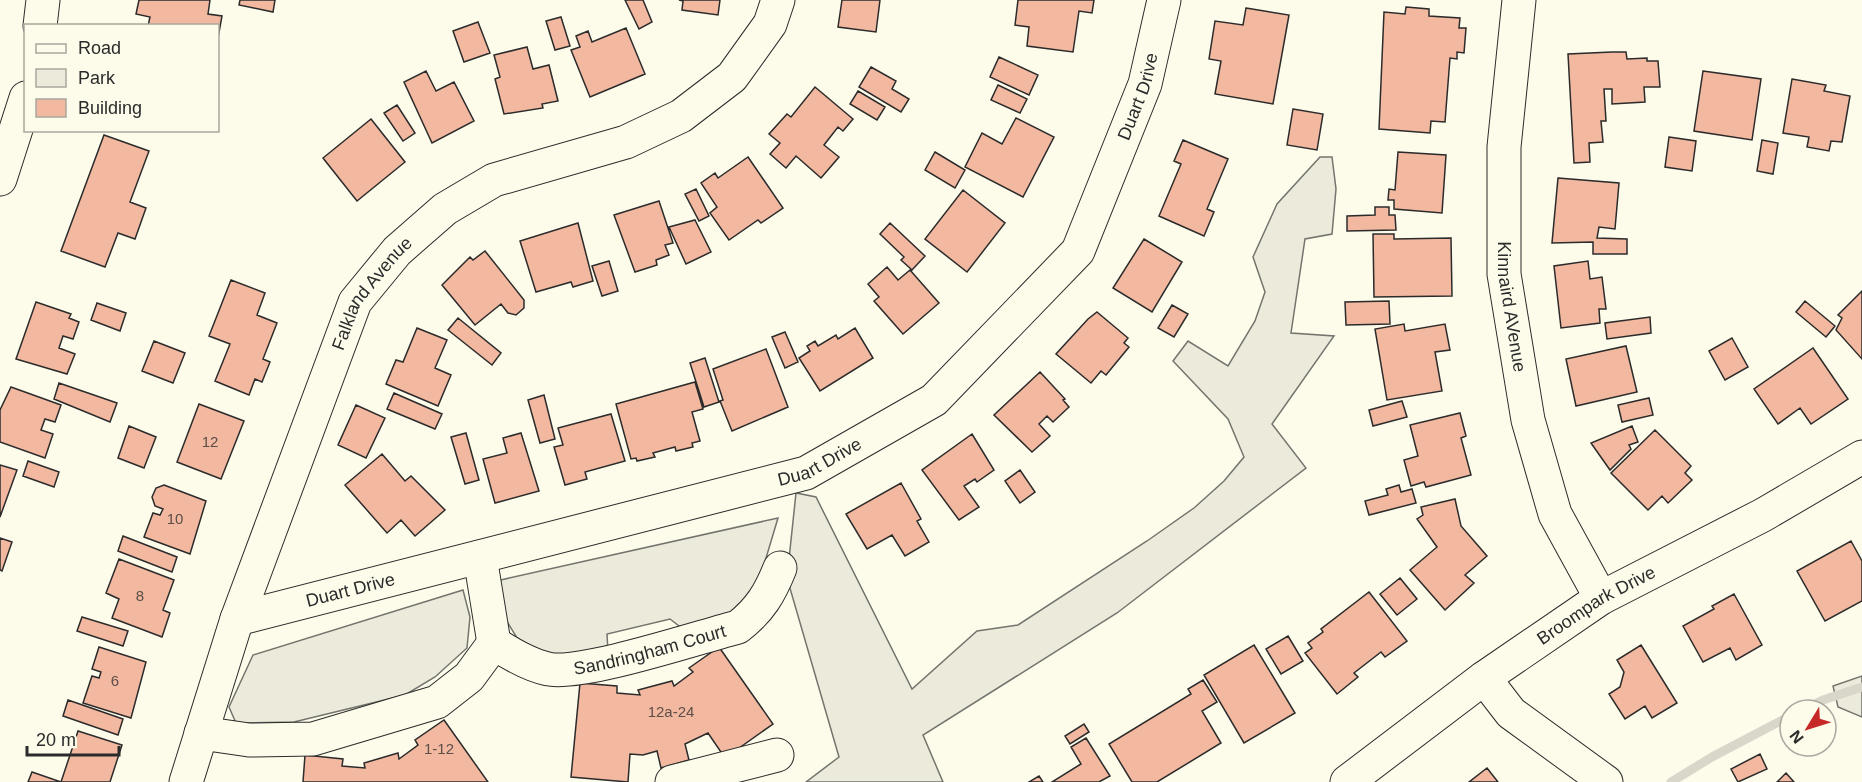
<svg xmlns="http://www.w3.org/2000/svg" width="1862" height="782" viewBox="0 0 1862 782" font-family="Helvetica,sans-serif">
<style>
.green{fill:#ecebdb;stroke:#74746e;stroke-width:1.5}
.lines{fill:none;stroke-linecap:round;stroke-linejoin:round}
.stream{stroke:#d8d7c9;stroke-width:9}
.building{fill:#f2b8a0;stroke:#2b2b2b;stroke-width:1.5}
.minor-casing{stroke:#2b2b2b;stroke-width:35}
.minor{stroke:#fdfbea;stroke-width:33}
.labels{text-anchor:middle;stroke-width:4.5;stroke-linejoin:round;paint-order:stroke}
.number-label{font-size:15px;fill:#5d4e48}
.street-label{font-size:18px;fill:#2b2b2b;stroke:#fdfbea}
</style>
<rect width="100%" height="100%" fill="#fdfbea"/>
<path class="green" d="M1320,157H1332L1336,189L1332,234L1305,239L1291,333L1334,336L1272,424L1306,468L1117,613L923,735L943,782H806L839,757L787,578L796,493L816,497L912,689L977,631L1018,625L1147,541L1194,508L1224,481L1244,457L1228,419L1173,361L1188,341L1228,366L1255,321L1265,292L1253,257L1277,204Z
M778,518L757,588L742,614L683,629L670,619L607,634L608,652L552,659L517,638L500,610L496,581Z
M463,590L470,617L467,648L435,677L405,695L294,722L236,723L229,707L253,655Z
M1862,676V717L1838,707L1833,686Z"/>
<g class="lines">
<path class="stream" d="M1802,710L1823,700L1862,687
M1671,782L1712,757L1790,716"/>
</g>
<path class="building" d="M139,0H210L208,14L222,16L218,38V26H148L150,17L136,14Z
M240,0H275L273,12L239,5Z
M625,0H643L652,22L639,29Z
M679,0H720L718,15L682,10L683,1Z
M842,0H880L876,32L838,27Z
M1018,0H1094L1092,13L1079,11L1073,52L1027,46L1029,27L1015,25Z
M1406,7L1429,9V16L1460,18L1459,28H1466L1464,53L1457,52V59L1450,58L1445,122L1431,121L1430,133L1379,129L1384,12L1405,14Z
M1246,8L1289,15L1273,104L1215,94L1221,61L1209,59L1215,21L1243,25Z
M561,17L570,46L555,50L546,21Z
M478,22L490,53L464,62L453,31Z
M626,28L645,74L590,97L571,50L580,47L576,36L588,31L592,42Z
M527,47L533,69L549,65L558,101L542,104L543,108L504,114L495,79L500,77L494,55Z
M1612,52H1626L1627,59L1647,58V61H1658L1660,87H1644L1645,102L1612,104V89H1604L1606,121H1601L1603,142L1589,143L1590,162L1574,163L1568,54Z
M999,57L1038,75L1029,95L990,77Z
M871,67L896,81L892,89L909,99L901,112L859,87Z
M426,71L436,91L454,82L474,121L432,143L404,82Z
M1703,71L1761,79L1752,140L1694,131Z
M1792,79L1826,85L1824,91L1850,96L1842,142L1831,141L1829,151L1807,147L1809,137L1783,133Z
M998,85L1027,99L1020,113L991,100Z
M815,87L853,119L843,131L838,127L824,145L839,157L821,178L796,156L786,168L770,154L780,143L769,134L787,114L791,117Z
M858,91L885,107L877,120L850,104Z
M397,105L415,133L403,141L384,113Z
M1293,109L1323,114L1317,150L1287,145Z
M1016,118L1054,137L1023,197L965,167L982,133L1002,144Z
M371,119L405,162L357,201L323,158Z
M104,135L149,151L130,202L146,208L135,239L118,233L105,267L61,251Z
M1669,137L1696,141L1692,171L1665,167Z
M1183,140L1228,159L1207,209L1214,212L1204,236L1159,216L1181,164L1174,161Z
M1762,140L1778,143L1773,174L1757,171Z
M935,152L965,170L955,188L925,170Z
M1398,152L1446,155L1442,213L1394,209V200H1388L1389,189L1395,190Z
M748,157L783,208L761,223L758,220L729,240L710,213L717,207L701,183L715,173L718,178Z
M1558,178L1619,183L1615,229L1599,227L1597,238L1627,239V254H1593V242L1552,243Z
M696,189L709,216L699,221L685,194Z
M963,190L1005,223L967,272L925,239Z
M659,201L673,243L665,245L669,255L656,260L657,265L635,272L614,215Z
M1375,207H1389V215H1395L1396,230L1347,231V216L1375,215Z
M695,220L711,252L686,264L669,227Z
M578,223L593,281L573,287L571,282L536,292L520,241Z
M890,223L925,256L912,270L901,260L904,257L880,234Z
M1373,234H1394V239L1451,238L1452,296L1374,297Z
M1144,239L1182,262L1152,312L1113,288Z
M485,251L524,300V308L516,315L508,313L501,304L475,325L442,285L470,257L473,260Z
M609,261L618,291L602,296L592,266Z
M1588,261L1590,279L1602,277L1606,309H1599L1600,323L1561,328L1554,266Z
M887,267L898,280L910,270L939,303L903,334L874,301L879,297L868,284Z
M231,280L265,293L257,315L277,323L263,359L270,362L262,382L255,379L249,395L215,381L230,344L209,336Z
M1862,291V359L1836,330L1842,318L1838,315Z
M1389,301L1390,324L1346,325L1345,302Z
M1805,301L1835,326L1826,337L1796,312Z
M36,302L71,314L69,318L79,322L73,339L63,336L59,348L75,354L67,374L16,359Z
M97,303L126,313L120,331L91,320Z
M1172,305L1188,314L1174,337L1158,328Z
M1097,312L1128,338L1124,343L1129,347L1106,375L1101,371L1091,383L1056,354L1088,319Z
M1650,317L1651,333L1607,339L1605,323Z
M458,318L501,353L492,365L448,330Z
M1404,324L1405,331L1445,324L1450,350L1435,352L1442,391L1387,400L1375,329Z
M417,328L447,340L435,368L451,375L438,406L386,384L396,360L403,362Z
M855,328L873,358L820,391L799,358L810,351L807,346L815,341L818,346L836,335L838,339Z
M785,332L798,362L785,368L772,337Z
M1732,338L1748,367L1725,380L1709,351Z
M154,341L185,353L173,383L142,371Z
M1626,346L1637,392L1576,406L1566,359Z
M1813,348L1848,399L1811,424L1800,408L1778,424L1754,389Z
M766,349L788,407L732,431L720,401L723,400L713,369Z
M705,358L719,402L704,407L690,363Z
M1040,372L1065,399L1063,400L1069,407L1053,422L1047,416L1039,424L1050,436L1032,452L994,415Z
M695,382L703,409L692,412L700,441L692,443L693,447L676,451L675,447L653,453L655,457L637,461L636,458L631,459L616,404Z
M59,383L117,403L110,422L54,399Z
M11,387L61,405L55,422L45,419L41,430L53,434L45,458L0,442V410Z
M394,393L442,414L435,429L387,409Z
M544,395L555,439L540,443L528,400Z
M1649,398L1653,415L1622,422L1618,405Z
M1402,401L1407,417L1373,426L1369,410Z
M199,404L244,421L221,479L177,462Z
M356,405L385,418L366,458L338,445Z
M1460,413L1466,436L1461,438L1471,475L1426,487L1424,482L1411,486L1404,460L1418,456L1410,425Z
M611,414L625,461L585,472L587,479L565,485L554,447L563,445L558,428Z
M129,426L156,437L144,468L118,458Z
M1632,426L1638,442L1629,445L1631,449L1610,470L1591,443Z
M1655,430L1691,466L1685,473L1692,480L1668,503L1662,496L1648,510L1611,473Z
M466,433L479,480L465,484L451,437Z
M521,433L539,491L495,503L483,459L507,453L503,438Z
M972,434L994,470L977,482L975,479L964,486L979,507L959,520L922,470Z
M382,454L405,481L411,476L445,510L415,536L401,520L387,533L345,485Z
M28,461L59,472L54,487L23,476Z
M0,465L17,470L0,517Z
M1020,470L1035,492L1020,503L1005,481Z
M901,483L921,519L917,521L929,542L905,556L892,535L867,549L846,514Z
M164,485L206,501L190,554L144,537L153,513L160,515L163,509L155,506L152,497L156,488Z
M1399,485L1401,492L1412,489L1416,503L1369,515L1365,501L1388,495L1386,489Z
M1455,499L1461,526L1487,556L1465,575L1474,583L1445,610L1410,570L1437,547L1417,519L1423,515L1421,507Z
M123,536L177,557L172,572L118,551Z
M0,538L12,542L2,571L0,570Z
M1851,541L1862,561V601L1825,621L1797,571Z
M119,559L174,580L163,610L170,613L162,637L112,618L119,599L106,593Z
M1400,578L1417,599L1397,615L1380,594Z
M1369,592L1407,641L1385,657L1381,652L1354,673L1358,677L1337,694L1305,653L1312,648L1308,643L1323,632L1321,629Z
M1734,594L1762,645L1736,660L1730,648L1703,662L1683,626L1714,609L1712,606Z
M82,617L128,631L123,646L77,631Z
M1288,636L1303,661L1281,674L1266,649Z
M1254,645L1295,713L1244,743L1204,675Z
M1641,645L1677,703L1652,718L1645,706L1625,719L1609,694L1620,687L1624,672L1617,660Z
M99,647L146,662L131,718L83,703L92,676L99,678L101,672L92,669Z
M719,647L773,724L725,758L708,733L685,744L689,760L661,768L657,751L643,755L630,754L628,782L571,777L580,683L617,686V693L640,695L638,690L672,681L674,686L693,672L689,668Z
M1203,680L1217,702L1202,711L1221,743L1157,782H1132L1109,744L1191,694L1188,689Z
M68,700L123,719L118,735L63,716Z
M444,720L488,782H303L305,755L343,759L342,766L365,768L364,763L398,753L399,759L418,745L415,740Z
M1084,724L1089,732L1070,744L1065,736Z
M78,731L122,745L110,782H28L32,772L61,782Z
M1086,738L1110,776L1099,782H1052L1081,764L1071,747Z
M1760,754L1767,769L1738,782L1731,769Z
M1487,768L1498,782H1469Z
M1786,773L1794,782H1777Z
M1039,776L1043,782H1029Z"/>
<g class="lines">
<defs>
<g id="minor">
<path id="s1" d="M1519,0L1504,147V274L1528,420L1555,514L1601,598"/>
<path d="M40,26L43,0"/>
<path d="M0,179L26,98"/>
<path d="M480,557L494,643"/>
<path id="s2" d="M237,619L806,473L934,400L1078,251L1145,84L1164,0"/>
<path d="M1484,678L1511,713L1606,782"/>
<path id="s3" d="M201,733L249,740L313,739L437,702L469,677L494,643C509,653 530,665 548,669C582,676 699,637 738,627C760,610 770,593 780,568"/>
<path id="s4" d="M186,782L237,619L355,302L397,251L445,209L494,180L626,142L681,116L732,77L770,24L778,0"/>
<path d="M672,782L777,755"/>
<path id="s5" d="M1347,782L1484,678L1601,598L1763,515L1862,457"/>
</g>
</defs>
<use href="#minor" class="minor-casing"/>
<use href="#minor" class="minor"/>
</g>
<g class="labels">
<g class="number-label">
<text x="210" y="447">12</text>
<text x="175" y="524">10</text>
<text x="140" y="601">8</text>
<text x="115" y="686">6</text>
<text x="671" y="717">12a-24</text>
<text x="439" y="754">1-12</text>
</g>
<g class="street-label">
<text dy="6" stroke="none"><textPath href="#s2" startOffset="1108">Duart Drive</textPath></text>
<text dy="6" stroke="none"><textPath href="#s4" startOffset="525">Falkland Avenue</textPath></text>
<text dy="6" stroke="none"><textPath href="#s1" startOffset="308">Kinnaird AVenue</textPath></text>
<text dy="6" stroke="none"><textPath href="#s2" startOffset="604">Duart Drive</textPath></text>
<text dy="6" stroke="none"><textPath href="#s2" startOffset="117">Duart Drive</textPath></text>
<text dy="6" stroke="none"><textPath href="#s5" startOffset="306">Broompark Drive</textPath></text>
<text dy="6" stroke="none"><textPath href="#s3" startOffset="489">Sandringham Court</textPath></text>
</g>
</g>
<rect x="24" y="24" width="195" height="108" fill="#fdfbea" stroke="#a9a89e" stroke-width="1.5"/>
<rect x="36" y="44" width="30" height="9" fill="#fdfbea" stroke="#a9a89e" stroke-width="1.5"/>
<text x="78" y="54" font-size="18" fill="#2b2b2b">Road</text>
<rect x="36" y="69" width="30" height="18" fill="#ecebdb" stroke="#a9a89e" stroke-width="1.5"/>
<text x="78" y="84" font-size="18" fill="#2b2b2b">Park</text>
<rect x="36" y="99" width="30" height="18" fill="#f2b8a0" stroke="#a9a89e" stroke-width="1.5"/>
<text x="78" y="114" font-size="18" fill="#2b2b2b">Building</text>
<g transform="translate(1808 728) rotate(232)"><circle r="28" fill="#fdfbea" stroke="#a9a89e" stroke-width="1.5"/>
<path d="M0-4.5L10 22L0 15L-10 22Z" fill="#c62828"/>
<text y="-9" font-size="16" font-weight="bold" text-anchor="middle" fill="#2b2b2b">N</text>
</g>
<path d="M27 746v9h92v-9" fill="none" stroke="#2b2b2b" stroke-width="3"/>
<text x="36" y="746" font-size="18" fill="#2b2b2b" stroke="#fdfbea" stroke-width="4.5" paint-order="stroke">20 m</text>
</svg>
